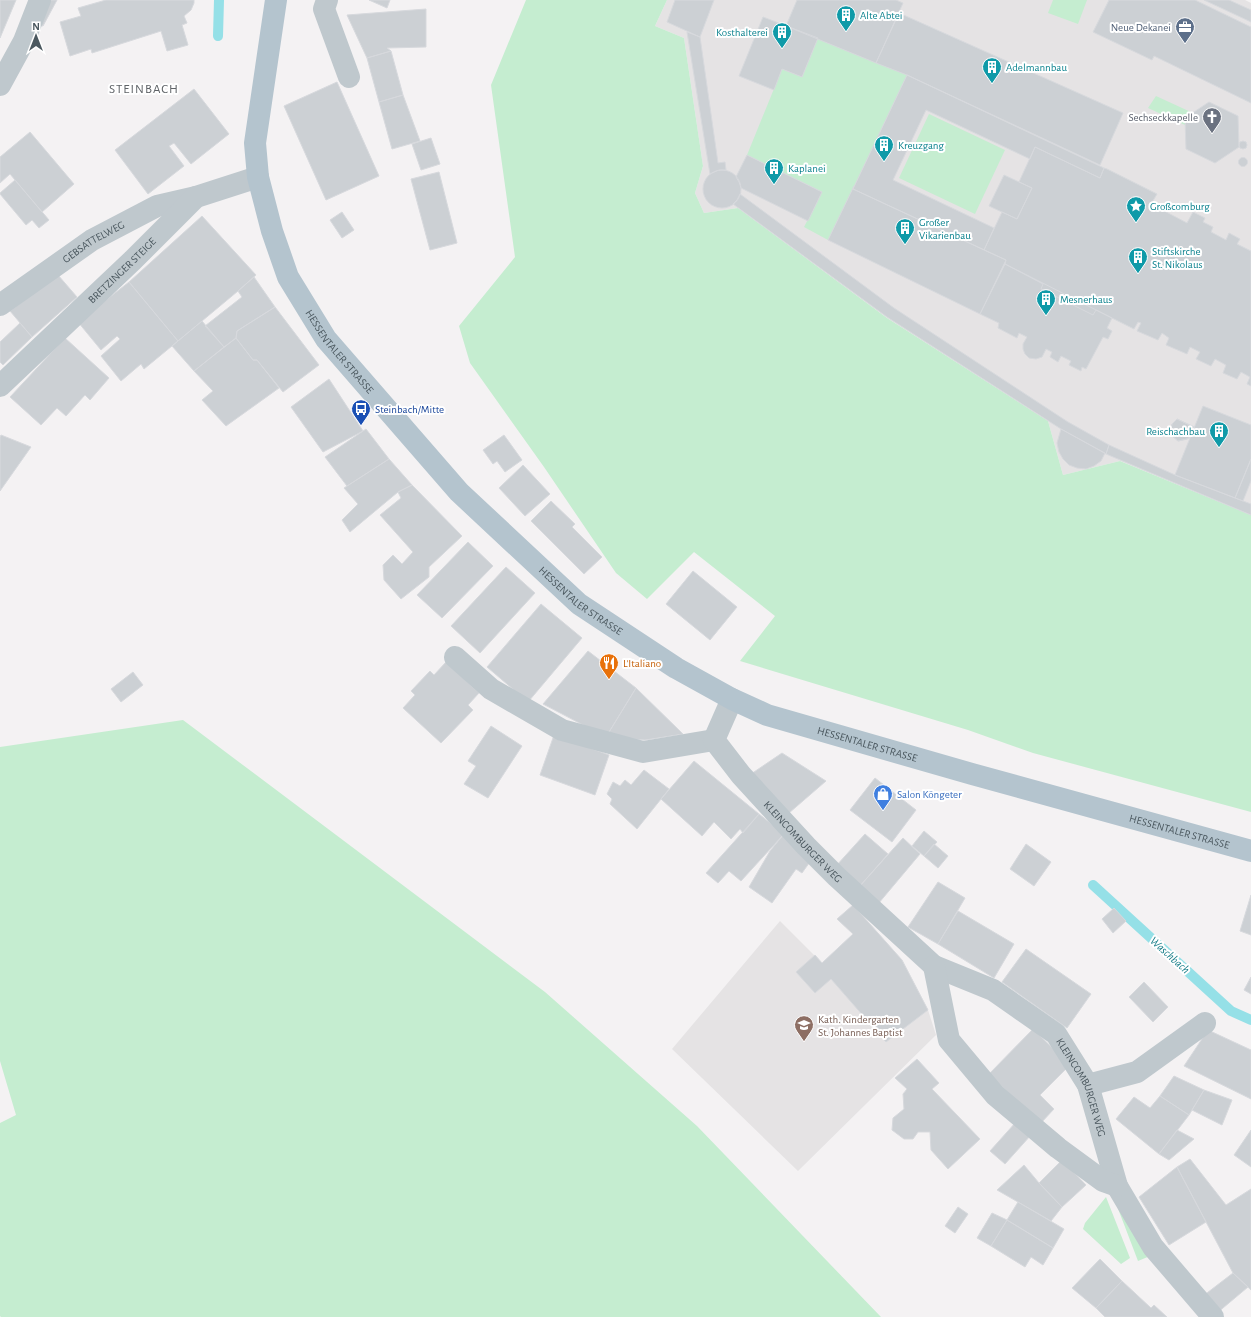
<svg xmlns="http://www.w3.org/2000/svg" width="1251" height="1317" viewBox="0 0 1251 1317" font-family="'Alegreya Sans',sans-serif">
<style>
.education{fill:#e5e3e4}
.green{fill:#c5edd0}
.lines{fill:none;stroke-linecap:round;stroke-linejoin:round}
.stream{stroke:#95e0e7;stroke-width:10}
.building{fill:#ccd0d4;stroke:#d7d9dd}
.minor{stroke:#bfc8cd;stroke-width:22}
.major{stroke:#b4c4ce;stroke-width:22}
.labels{text-anchor:middle;stroke-width:4;stroke-linejoin:round;paint-order:stroke}
.culture-label{font-size:11px;fill:#0d838f;stroke:#fff;text-anchor:start}
.service-label{font-size:11px;fill:#4e5e75;stroke:#fff;text-anchor:end}
.worship-label{font-size:11px;fill:#5b616d;stroke:#fff;text-anchor:end}
.street-label{font-size:11px;fill:#4b585f;stroke:#fff}
.transit-label{font-size:11px;fill:#164399;stroke:#fff;text-anchor:start}
.food-label{font-size:11px;fill:#c56008;stroke:#fff;text-anchor:start}
.shop-label{font-size:11px;fill:#366cbe;stroke:#fff;text-anchor:start}
.education-label{font-size:11px;fill:#785e54;stroke:#fff;text-anchor:start}
.water-label{font-size:12px;font-style:italic;fill:#167d88;stroke:#fff}
.quarter-label{font-size:13px;letter-spacing:1px;fill:#5f6367;stroke:#fff}
</style>
<rect width="100%" height="100%" fill="#f4f2f3"/>
<path class="education" d="M667,0H1245L1251,3V515L1120,461L1063,475L1048,421L887,318L738,208L704,213L695,193L703,166L684,38L655,26Z
M853,905L902,960L928,1010L936,1035L798,1171L672,1049L780,921L822,963L853,934L837,919Z"/>
<path class="green" d="M526,0H667L655,26L684,38L703,166L695,193L704,213L738,208L887,318L1048,421L1063,475L1120,461L1251,515V812L1033,753L968,730L740,661L775,616L694,552L647,599L616,573L544,467L470,363L459,326L515,257L491,85Z
M1053,0H1087L1078,24L1048,13Z
M818,38L907,75L853,189L828,240L804,227L822,192L747,155L782,69L802,77Z
M1156,96L1193,113L1185,118V125L1148,108Z
M929,114L1005,150L975,214L899,178Z
M183,720L545,992L697,1126L881,1317H1L0,1316V1123L16,1115L0,1061V747Z
M1106,1197L1130,1258L1121,1264L1083,1229L1085,1223Z
M1117,1206L1150,1256L1138,1261Z"/>
<g class="lines">
<path class="stream" d="M218,36L219,0
M1093,885L1231,1011L1251,1020"/>
</g>
<path class="building" d="M0,0H16L0,38Z
M41,0H57L43,26L33,24Z
M106,0H194V3L191,10L184,16L187,23L182,25L188,45L167,51L161,31L92,53L91,49L70,56L60,22L81,16L78,8Z
M369,0H390L387,8Z
M675,0H714L700,37L667,22Z
M797,0H896L903,3L876,63L786,26Z
M1109,0H1195L1251,27V103L1154,56L1152,60L1093,32Z
M1204,0H1229L1251,10V22Z
M426,9V47L387,48L391,51L367,58L347,15Z
M899,13L1123,113L1100,165L907,75L876,63Z
M763,17L818,38L802,77L782,69L774,90L739,76Z
M687,32L700,37L718,163L725,162L726,170H719L710,174Z
M391,51L403,95L379,102L367,58Z
M907,75L1104,168L1100,178L1035,147L1030,159L926,110L893,180L994,228L984,250L853,189Z
M337,82L379,176L326,200L284,106Z
M194,89L229,134L191,164L174,143L169,146L184,166L148,194L115,150Z
M403,95L420,141L392,149L379,102Z
M1209,102L1238,116L1239,147L1215,163L1186,149L1185,118Z
M30,132L74,184L42,212L10,174L0,183V157Z
M431,138L440,164L421,170L412,144Z
M1239 145a4 4 0 1 1 8 0a4 4 0 1 1-8 0Z
M1035,147L1100,178L1104,168L1107,169L1157,194L1151,204L1187,223L1193,212L1205,218L1203,222L1213,227L1211,232L1226,240L1229,233L1240,239L1237,244L1251,251V386L1247,384L1250,377L1241,372L1237,379L1223,373L1226,365L1215,359L1211,366L1196,359L1200,352L1190,347L1187,354L1166,345L1169,338L1162,333L1158,340L1137,331L1141,323L1138,322L1134,329L1096,310L1093,315L1041,289L1043,284L1005,264L1006,260L984,250L1002,212L1017,219L1032,188L1019,182Z
M747,155L822,192L808,221L741,188L739,182L736,177Z
M1238.5 162a4.5 4.5 0 1 1 9 0a4.5 4.5 0 1 1-9 0Z
M703 189a19 19 0 1 1 38 0a19 19 0 1 1-38 0Z
M439,172L457,243L430,250L411,179Z
M1004,175L1032,188L1017,219L989,206Z
M15,180L49,220L39,228L32,220L26,225L0,194V193Z
M854,186L853,189L1006,260L980,314L828,240Z
M740,194L894,308L1068,422L1109,445L1106,454L1061,429L887,317L733,204L737,200Z
M342,212L354,230L342,238L330,220Z
M202,216L256,275L238,291L178,341L129,282Z
M1005,264L1112,318L1107,328L1112,331L1108,339L1103,337L1086,369L1082,367L1081,371L1069,365L1071,361L1061,356L1058,362L1050,357L1052,352L1046,349L1042,357L1036,359L1029,358L1025,354L1023,349V344L1027,337L1019,333L1017,338L998,328L999,323L980,314Z
M58,275L77,297L32,337L10,311Z
M254,277L275,307L237,331L236,338L224,347L205,326L242,297L238,291Z
M129,282L178,341L144,369L141,364L121,381L101,356L120,339L117,336L101,350L78,322Z
M275,307L319,365L283,392L257,360H253L236,338L237,331Z
M202,321L224,347L194,371L172,346Z
M20,323L32,337L3,365L0,362V342Z
M65,338L109,378L90,400L85,395L66,416L57,408L41,425L10,397Z
M236,338L253,360H257L279,388L226,426L202,400L213,391L194,371Z
M329,379L363,431L323,452L291,407Z
M1203,406L1251,425V459L1235,498L1175,475Z
M1177,419L1194,427L1190,437L1187,439L1178,441L1171,435L1170,432L1172,424Z
M1177,419L1194,427L1190,437L1187,439L1178,441L1171,435L1170,432L1172,424Z
M366,429L389,459L347,486L325,457Z
M1061,429L1105,453L1101,461L1094,466L1086,469L1077,468L1069,465L1063,459L1059,452L1057,443Z
M1,435L31,447L0,491V437Z
M504,435L522,460L505,472L497,461L493,464L483,450Z
M1109,445L1175,475L1251,504V515L1106,454Z
M389,459L412,485L398,492L350,532L342,520L358,504L344,488Z
M1251,459V481L1243,501L1235,498Z
M523,465L550,494L525,516L499,488Z
M412,485L462,536L429,567V577L401,599L384,580L383,565L393,555L402,564L413,552L380,515L401,498L398,492Z
M551,501L575,524L572,527L602,557L584,574L531,521Z
M468,542L493,566L442,618L417,595Z
M506,567L535,593L480,653L451,626Z
M693,571L737,607L710,640L666,604Z
M541,604L582,638L528,702L487,667Z
M588,651L636,688L606,737L543,704Z
M446,662L479,693L468,705L473,710L441,743L403,708L415,695L411,691L430,671L434,675Z
M133,672L143,685L121,702L111,689Z
M636,688L683,734L645,740L606,737Z
M491,726L522,746L488,798L464,784L476,766L468,761Z
M554,735L609,755L595,795L540,775Z
M782,753L826,781L789,813L751,774Z
M694,761L759,814L743,833L740,829L731,839L714,822L702,836L661,799Z
M644,770L669,789L637,829L610,804L612,799L607,794L613,782L620,786L625,780L631,785Z
M875,778L916,810L892,842L850,810Z
M759,814L784,834L741,881L729,871L718,883L706,873Z
M924,831L937,842L924,856L912,846Z
M784,834L812,859L802,873L796,869L772,903L749,887L770,851Z
M865,834L888,854L859,887L836,866Z
M903,838L920,854L878,904L859,887Z
M934,844L948,856L938,868L924,856Z
M1026,844L1051,862L1034,886L1010,869Z
M938,882L965,898L938,944L908,927Z
M1251,895V935L1240,931Z
M853,905L902,960L928,1010L886,1042L831,979L815,993L796,972L815,955L822,963L853,934L837,919Z
M1114,908L1126,921L1113,933L1102,919Z
M958,911L1014,944L994,978L938,944Z
M1026,949L1091,994L1067,1028L1002,982Z
M1251,977V994L1244,990Z
M1144,982L1168,1007L1153,1022L1129,997Z
M1033,1029L1070,1065L1040,1095L1054,1109L1040,1124L989,1074Z
M1208,1030L1251,1050V1099L1184,1066Z
M917,1059L939,1083L932,1089L980,1139L948,1169L931,1150L930,1132H918L913,1139H904L892,1130L893,1118L904,1109L903,1094L907,1089L895,1078Z
M1174,1076L1204,1090L1189,1115L1160,1096Z
M1204,1090L1232,1100L1222,1125L1192,1110Z
M1160,1096L1189,1115L1159,1154L1116,1119L1134,1097L1150,1108Z
M1016,1122L1031,1135L1005,1164L990,1151Z
M1177,1130L1194,1139L1169,1160L1159,1154Z
M1251,1130V1167L1234,1155Z
M1190,1159L1226,1205L1251,1189V1290L1233,1273L1177,1167Z
M1062,1160L1086,1185L1062,1207L1039,1183Z
M1024,1165L1039,1183L1062,1207L1051,1221L997,1190Z
M1177,1167L1206,1222L1169,1245L1139,1197Z
M1018,1202L1064,1229L1053,1248L1007,1220Z
M958,1207L968,1214L955,1233L945,1226Z
M992,1213L1007,1220L991,1246L977,1238Z
M1007,1220L1053,1248L1043,1265L1031,1257L1025,1267L991,1246Z
M1100,1259L1122,1281L1096,1308L1072,1288Z
M1233,1273L1248,1287L1217,1313L1203,1296Z
M1122,1281L1151,1308L1154,1305L1167,1317H1105L1096,1308Z"/>
<g class="lines">
<g class="minor">
<path d="M327,0L324,9L349,77"/>
<path d="M0,85L24,41L40,0"/>
<path id="s1" d="M0,305L92,240L157,206L196,197"/>
<path id="s2" d="M0,386L133,260L196,197L258,177"/>
<path d="M455,657L491,689L562,730L643,752L714,740"/>
<path id="s3" d="M732,699L714,740L741,775L806,846L837,877L934,966L993,990L1056,1034L1088,1085L1117,1186L1153,1247L1213,1317"/>
<path d="M934,966L949,1040L995,1095L1058,1148L1103,1181L1117,1186"/>
<path d="M1088,1085L1137,1072L1205,1023"/>
</g>
<path class="major" id="s4" d="M276,0L255,143L258,177L272,231L288,277L326,339L459,492L579,604L676,668L732,699L767,715L972,774L1251,851"/>
</g>
<defs>
<symbol id="building-pin" viewBox="-11 -11 22 30"><path d="M0 17L-7.5 6A9.5 9.5 0 1 1 7.5 6Z" fill="#0f9aa8" stroke="#fff"/><path d="M-4-6H4V6H1V3H-1V6H-4ZM-2.5-4.3h1.7v1.8h-1.7ZM.8-4.3h1.7v1.8H.8ZM-2.5-1h1.7V.8h-1.7ZM.8-1h1.7V.8H.8Z" fill="#fff"/></symbol>
<symbol id="office-pin" viewBox="-11 -11 22 30"><path d="M0 17L-7.5 6A9.5 9.5 0 1 1 7.5 6Z" fill="#5c6f8a" stroke="#fff"/><path d="M-6-3h4V-5.5h4V-3h4V5H-6ZM-1-4.5V-3h2v-1.5ZM-6 0V1H6V0Z" fill="#fff"/></symbol>
<symbol id="church-pin" viewBox="-11 -11 22 30"><path d="M0 17L-7.5 6A9.5 9.5 0 1 1 7.5 6Z" fill="#6b7280" stroke="#fff"/><path d="M-1.2-6h2.4v3.5h3.3v2.4h-3.3V6h-2.4V-.1h-3.3v-2.4h3.3Z" fill="#fff"/></symbol>
<symbol id="sight-pin" viewBox="-11 -11 22 30"><path d="M0 17L-7.5 6A9.5 9.5 0 1 1 7.5 6Z" fill="#0f9aa8" stroke="#fff"/><path d="M0-6L1.8-2.2L6-1.7L2.9 1.2L3.7 5.4L0 3.3L-3.7 5.4L-2.9 1.2L-6-1.7L-1.8-2.2Z" fill="#fff"/></symbol>
<symbol id="bus-pin" viewBox="-11 -11 22 30"><path d="M0 17L-7.5 6A9.5 9.5 0 1 1 7.5 6Z" fill="#1a4fb4" stroke="#fff"/><path d="M-5-6H5V4H4V6H2V4H-2V6H-4V4H-5ZM-3.5-4V0h7V-4ZM-3.5 1.2v1.5H-2V1.2ZM2 1.2v1.5H3.5V1.2Z" fill="#fff"/></symbol>
<symbol id="restaurant-pin" viewBox="-11 -11 22 30"><path d="M0 17L-7.5 6A9.5 9.5 0 1 1 7.5 6Z" fill="#e8710a" stroke="#fff"/><path d="M-5-6h1v4h1v-4h1v4h1v-4h1v5L-1.5 .5V6h-2V.5L-5-1ZM5-6V6H3V1.5H1.5Q1.5-4 5-6Z" fill="#fff"/></symbol>
<symbol id="shop-pin" viewBox="-11 -11 22 30"><path d="M0 17L-7.5 6A9.5 9.5 0 1 1 7.5 6Z" fill="#3f7fe0" stroke="#fff"/><path d="M-5-2.5h2.3a2.7 3.5 0 0 1 5.4 0H5L5.5 6h-11ZM-1.5-2.5h3a1.5 2.3 0 0 0-3 0Z" fill="#fff"/></symbol>
<symbol id="school-pin" viewBox="-11 -11 22 30"><path d="M0 17L-7.5 6A9.5 9.5 0 1 1 7.5 6Z" fill="#8d6e63" stroke="#fff"/><path d="M0-5L7-2L0 1L-7-2ZM-4 1L0 2.5L4 1V4Q0 6-4 4Z" fill="#fff"/></symbol>
</defs>
<g fill-rule="evenodd">
<use href="#building-pin" x="835" y="4" width="22" height="30"/>
<use href="#office-pin" x="1174" y="16" width="22" height="30"/>
<use href="#building-pin" x="771" y="21" width="22" height="30"/>
<use href="#building-pin" x="981" y="56" width="22" height="30"/>
<use href="#church-pin" x="1201" y="106" width="22" height="30"/>
<use href="#building-pin" x="873" y="134" width="22" height="30"/>
<use href="#building-pin" x="763" y="157" width="22" height="30"/>
<use href="#sight-pin" x="1125" y="195" width="22" height="30"/>
<use href="#building-pin" x="894" y="217" width="22" height="30"/>
<use href="#building-pin" x="1127" y="246" width="22" height="30"/>
<use href="#building-pin" x="1035" y="288" width="22" height="30"/>
<use href="#bus-pin" x="350" y="398" width="22" height="30"/>
<use href="#building-pin" x="1208" y="420" width="22" height="30"/>
<use href="#restaurant-pin" x="598" y="652" width="22" height="30"/>
<use href="#shop-pin" x="872" y="783" width="22" height="30"/>
<use href="#school-pin" x="793" y="1014" width="22" height="30"/>
</g>
<g class="labels">
<g class="culture-label">
<text x="860" y="19">Alte Abtei</text>
<text x="768" y="36" text-anchor="end">Kosthalterei</text>
<text x="1006" y="71">Adelmannbau</text>
<text x="898" y="149">Kreuzgang</text>
<text x="788" y="172">Kaplanei</text>
<text x="1150" y="210">Großcomburg</text>
<text x="919" y="226">Großer<tspan x="919" dy="13">Vikarienbau</tspan></text>
<text x="1152" y="255">Stiftskirche<tspan x="1152" dy="13">St. Nikolaus</tspan></text>
<text x="1060" y="303">Mesnerhaus</text>
<text x="1205" y="435" text-anchor="end">Reischachbau</text>
</g>
<g class="service-label">
<text x="1171" y="31">Neue Dekanei</text>
</g>
<g class="worship-label">
<text x="1198" y="121">Sechseckkapelle</text>
</g>
<g class="street-label">
<text dy="4" stroke="none"><textPath href="#s1" startOffset="113">GEBSATTELWEG</textPath></text>
<text dy="4" stroke="none"><textPath href="#s2" startOffset="168">BRETZINGER STEIGE</textPath></text>
<text dy="4" stroke="none"><textPath href="#s4" startOffset="374">HESSENTALER STRASSE</textPath></text>
<text dy="4" stroke="none"><textPath href="#s4" startOffset="722">HESSENTALER STRASSE</textPath></text>
<text dy="4" stroke="none"><textPath href="#s4" startOffset="1046">HESSENTALER STRASSE</textPath></text>
<text dy="4" stroke="none"><textPath href="#s4" startOffset="1370">HESSENTALER STRASSE</textPath></text>
<text dy="4" stroke="none"><textPath href="#s3" startOffset="180">KLEINCOMBURGER WEG</textPath></text>
<text dy="4" stroke="none"><textPath href="#s3" startOffset="561">KLEINCOMBURGER WEG</textPath></text>
</g>
<g class="transit-label">
<text x="375" y="413">Steinbach/Mitte</text>
</g>
<g class="food-label">
<text x="623" y="667">L'Italiano</text>
</g>
<g class="shop-label">
<text x="897" y="798">Salon Köngeter</text>
</g>
<g class="education-label">
<text x="818" y="1023">Kath. Kindergarten<tspan x="818" dy="13">St. Johannes Baptist</tspan></text>
</g>
<g class="water-label">
<text transform="translate(1170 955) rotate(42)" y="4">Waschbach</text>
</g>
<g class="quarter-label">
<text x="144" y="93">STEINBACH</text>
</g>
</g>
<g transform="translate(36 36)" stroke="#ffffff" stroke-width="3" paint-order="stroke">
<path d="M0-3L7 15L0 10L-7 15Z" fill="#4b585f"/>
<text y="-6" font-size="11" font-weight="bold" text-anchor="middle" fill="#4b585f">N</text>
</g>
</svg>
